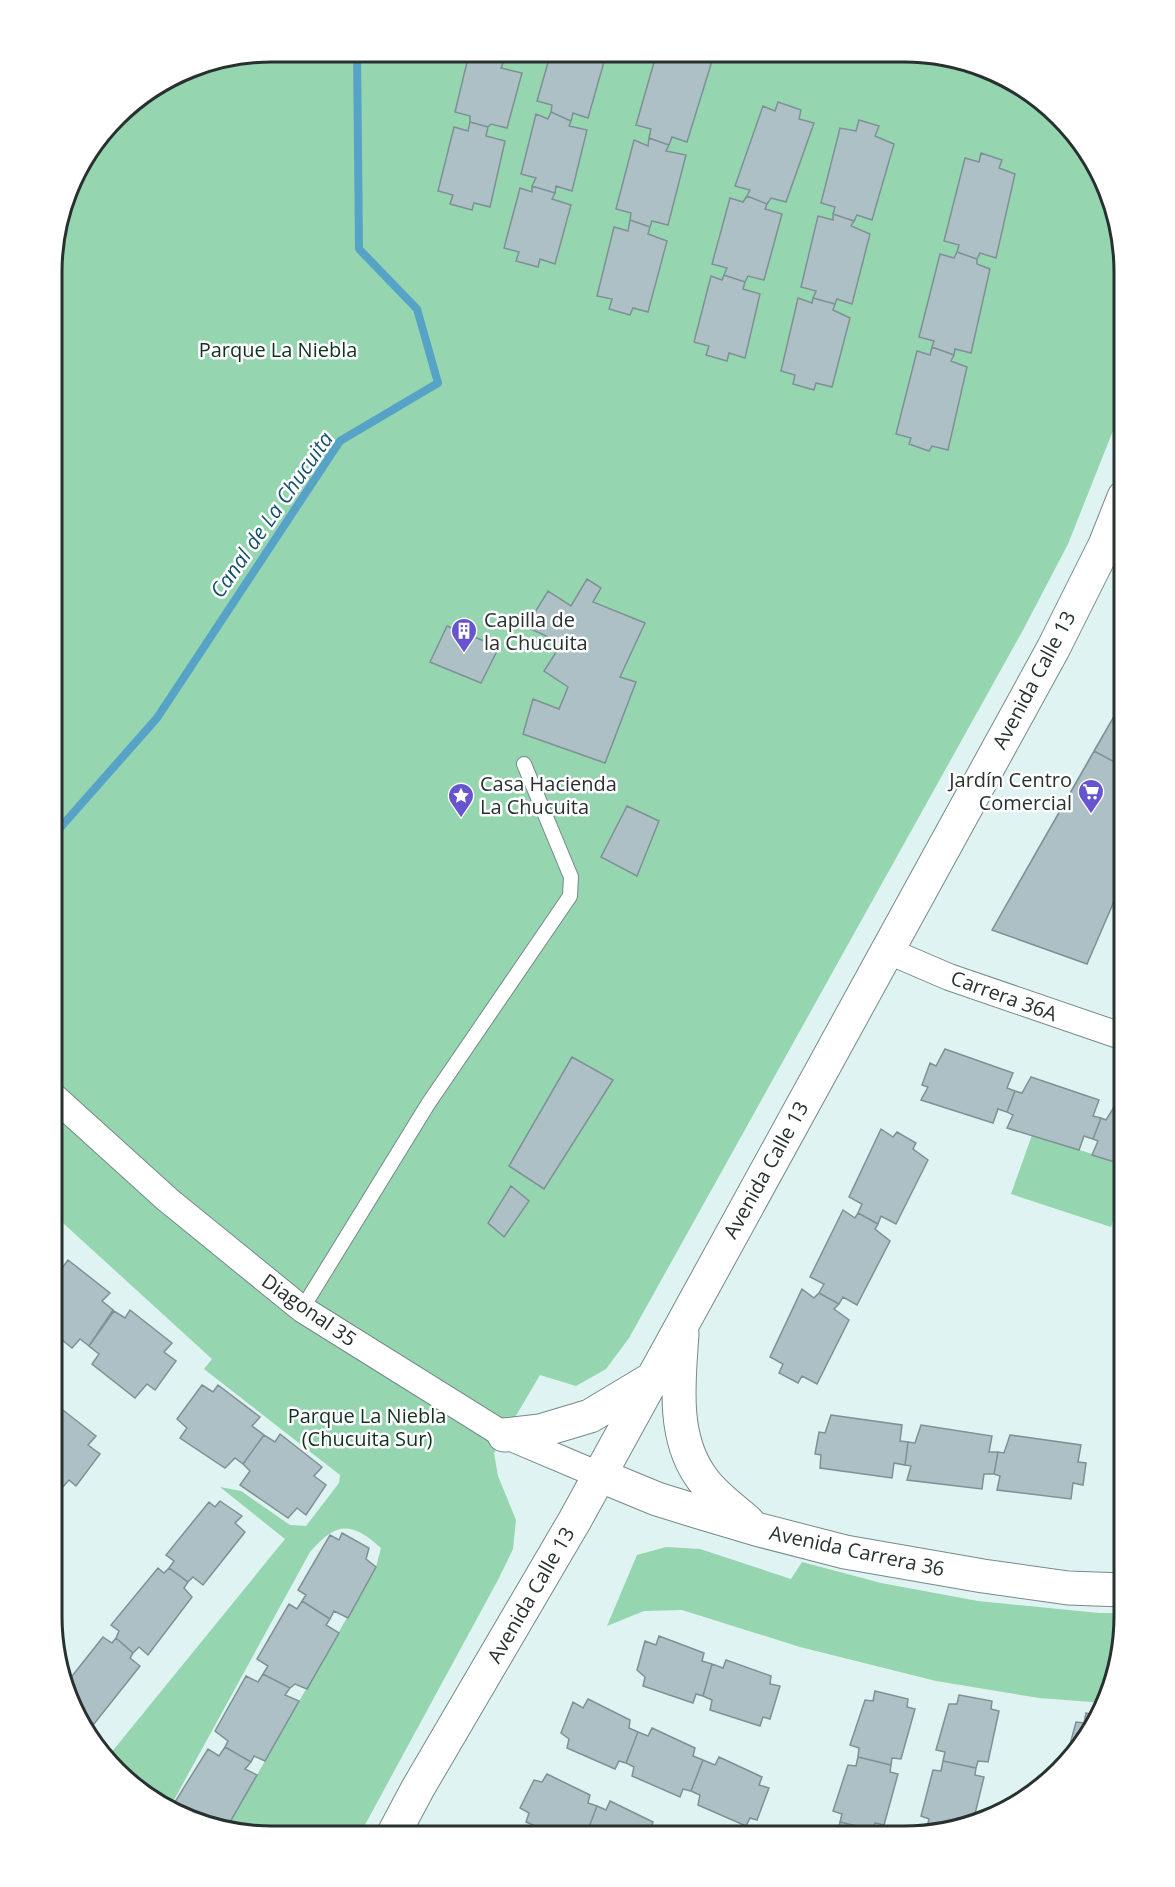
<svg xmlns="http://www.w3.org/2000/svg" width="1175" height="1887" viewBox="0 0 1175 1887" font-family="'Open Sans',sans-serif">
<style>
.green{fill:#95d5b0}
.lines{fill:none;stroke-linecap:round;stroke-linejoin:round}
.stream{stroke:#57a3c7;stroke-width:8}
.building{fill:#acc0c5;stroke:#7e9195;stroke-width:1.5}
.lane-casing{stroke:#768a89;stroke-width:16}
.street-casing{stroke:#768a89;stroke-width:28}
.secondary-casing{stroke:#768a89;stroke-width:35}
.lane{stroke:#fff;stroke-width:14}
.street{stroke:#fff;stroke-width:26}
.secondary{stroke:#fff;stroke-width:33}
.labels{text-anchor:middle;stroke-width:5;stroke-linejoin:round;paint-order:stroke}
.park-label{font-size:20px;fill:#113121;stroke:#fff}
.poi-label{font-size:20px;fill:#283130;stroke:#fff;text-anchor:start}
.street-label{font-size:20px;fill:#283130;stroke:#fff}
.water-label{font-size:21px;font-style:italic;fill:#14516b;stroke:#fff}
.rim{fill:none;stroke:#283130;stroke-width:3}
</style>
<rect width="100%" height="100%" fill="#def3f2"/>
<path class="green" d="M272,51L932,53L988,68L1038,97L1079,138L1107,188L1124,272V403L1068,544L1023,630L629,1338L606,1369L576,1386L540,1375L494,1453L498,1476L516,1520L513,1549L499,1578L360,1834H243L226,1829L376,1567L381,1548C351,1521 336,1522 310,1552L169,1809L138,1791L106,1759L285,1539L220,1487L241,1491L290,1525L306,1526L339,1483L340,1475L204,1369L212,1359L52,1213L53,243L74,174L126,106L188,68Z
M1032,1135L1124,1164V1189L1111,1227L1011,1194Z
M666,1547L700,1549L791,1579L802,1562L881,1583L978,1601L1099,1613H1124L1123,1630L1107,1699L1105,1703L1039,1698L936,1681L800,1647L682,1610L644,1611L607,1626L637,1555Z"/>
<g class="lines">
<path class="stream" d="M52,837L157,718L340,441L438,383L417,309L359,249L357,51"/>
</g>
<path class="building" d="M484,52H523L522,59L506,55L504,61L483,54Z
M551,52H592V58L604,62L588,118L573,113L571,121L551,112L552,105L537,101Z
M657,52H695L694,55L712,61L687,142L672,137L669,145L649,138L651,129L636,125Z
M483,54L504,61L501,68L522,73L507,128L491,124L488,127L470,122V116L455,112L468,58L481,61Z
M970,63L988,68L1005,78L969,67Z
M778,102L801,110L799,119L814,123L786,202L771,198L767,204L747,196L750,190L735,186L763,106L775,111Z
M551,112L571,121L569,126L587,130L572,191L556,186L555,193L532,186L536,178L521,174L536,114L548,119Z
M859,120L879,126L875,136L894,144L872,220L857,215L854,221L833,214L835,207L821,203L840,128L856,131Z
M470,122L488,127L486,136L505,141L490,207L474,203L472,210L450,204L453,195L438,191L454,127L468,131Z
M649,138L669,145L666,151L686,155L668,225L652,221L650,227L630,220L631,213L616,209L634,140L648,146Z
M981,153L1002,160L999,168L1015,174L996,258L980,253L977,259L957,252L959,245L944,241L965,158L979,162Z
M532,186L555,193L552,199L571,205L555,264L540,259L538,267L516,261L519,252L504,248L520,188L532,192Z
M747,196L767,204L765,209L782,214L764,280L748,276L745,282L724,275L727,268L712,264L730,198L743,202Z
M833,214L854,221L851,226L870,234L852,304L837,299L835,304L813,298L816,291L801,287L818,216L833,220Z
M630,220L650,227L648,234L667,241L648,312L633,308L630,315L609,309L612,299L597,296L614,227L628,231Z
M957,252L977,259V264L990,269L971,353L955,349L954,355L932,347L934,341L919,337L940,254L954,258Z
M724,275L745,282L743,289L760,294L745,358L729,353L727,361L706,355L709,346L694,342L711,276L722,280Z
M798,298L812,303L813,298L835,304L833,310L850,318L832,387L816,383L814,390L793,384L795,375L781,371Z
M932,347L954,355L951,361L967,367L948,450L932,446L929,451L909,444L911,438L896,434L917,351L930,355Z
M587,579L601,588L593,602L645,623L620,677L636,682L605,763L523,734L533,699L559,709L568,687L544,671L562,643L526,627L548,591L571,606Z
M447,626L499,647L481,683L430,662Z
M1124,699V878L1087,964L992,930Z
M1124,699V759L1120,765L1094,751Z
M1094,751L1120,765L1124,759V878L1087,964L992,930Z
M627,806L659,821L637,876L601,857Z
M945,1049L1013,1073L1007,1088L1015,1091L1007,1112L998,1109L993,1123L921,1100L928,1087L922,1085L930,1063L936,1066Z
M572,1057L613,1080L544,1189L509,1166Z
M1031,1077L1099,1100L1093,1116L1101,1118L1093,1139L1084,1136L1079,1150L1007,1128L1013,1115L1007,1112L1015,1091L1022,1093Z
M1116,1104L1124,1107V1165L1092,1155L1098,1141L1093,1139L1101,1118L1106,1120Z
M881,1129L893,1137L897,1132L916,1143L913,1149L928,1160L896,1224L881,1216L878,1224L858,1213L862,1204L849,1197Z
M511,1186L529,1201L504,1237L488,1223Z
M843,1210L855,1218L858,1213L878,1224L875,1229L890,1241L857,1305L843,1297L839,1304L819,1293L824,1284L810,1277Z
M68,1260L110,1293L102,1301L113,1310L89,1346L80,1339L72,1348L51,1331V1262L62,1268Z
M802,1289L814,1298L819,1293L839,1304L834,1309L849,1320L817,1384L802,1376L798,1383L779,1373L783,1364L770,1357Z
M130,1310L172,1343L164,1352L176,1361L155,1390L147,1384L135,1398L92,1364L99,1354L89,1346L114,1311L125,1318Z
M202,1385L213,1392L218,1385L260,1417L252,1426L264,1435L243,1464L235,1458L225,1468L180,1438L187,1428L177,1419Z
M54,1403L96,1436L88,1445L100,1454L76,1486L69,1480L61,1489L51,1482V1407Z
M831,1415L902,1425L900,1441L908,1442L905,1465L894,1463L892,1478L820,1468L821,1455L815,1454L819,1432L825,1433Z
M921,1425L992,1436L989,1452H998L994,1474H984L982,1489L907,1480L911,1466L905,1465L908,1442L915,1443Z
M280,1434L322,1467L314,1476L326,1485L306,1515L297,1508L288,1518L240,1485L250,1471L243,1464L264,1435L275,1442Z
M1010,1435L1081,1445L1078,1462L1086,1463L1083,1485L1073,1483L1071,1499L997,1490L1000,1476L994,1474L998,1452L1004,1453Z
M220,1501L242,1516L235,1523L245,1532L203,1585L193,1577L188,1582L169,1568L174,1561L166,1555L209,1502L215,1507Z
M342,1533L369,1548L366,1559L376,1567L348,1618L334,1611L330,1619L302,1601L306,1595L298,1590L330,1535L339,1540Z
M158,1568L164,1573L169,1568L188,1582L184,1588L192,1597L148,1655L139,1647L133,1653L116,1638L119,1631L111,1625Z
M302,1601L330,1619L326,1625L339,1633L307,1689L295,1684L290,1688L263,1674L268,1666L257,1659L289,1604L297,1609Z
M659,1636L704,1653L702,1661L712,1664L703,1696L696,1694L693,1703L643,1686L645,1677L637,1670L645,1641L656,1645Z
M103,1637L112,1643L116,1638L133,1653L130,1658L140,1666L94,1724L85,1716L81,1722L68,1699L65,1685Z
M726,1660L771,1676L770,1684L780,1686L770,1719L763,1717L760,1726L710,1710L712,1700L703,1696L712,1664L723,1668Z
M263,1674L290,1688L285,1695L299,1701L265,1761L254,1756L251,1762L225,1747L228,1741L215,1731L246,1676L258,1682Z
M875,1691L908,1699L907,1707L915,1709L901,1759L892,1758L891,1765L858,1757L859,1748L850,1745L865,1700L873,1701Z
M959,1695L992,1701L991,1709L999,1711L988,1762L978,1761L976,1768L943,1761L945,1752L936,1750L949,1704H957Z
M588,1699L630,1720L629,1728L638,1732L626,1763L619,1761L615,1769L567,1748L569,1739L561,1733L573,1702L583,1708Z
M1086,1713L1098,1716L1079,1749L1065,1763L1076,1722L1084,1723Z
M652,1728L695,1748L693,1756L703,1760L691,1791L683,1789L680,1797L632,1776L634,1767L626,1763L638,1732L648,1736Z
M225,1747L251,1762L245,1769L257,1775L226,1829L207,1821L205,1824L188,1819L181,1815L184,1809L173,1805L208,1749L219,1756Z
M719,1757L762,1777L759,1785L769,1788L757,1820L750,1818L746,1826L698,1805L700,1795L691,1791L703,1760L715,1765Z
M858,1757L891,1765L890,1772L898,1774L884,1825L875,1823L873,1830L840,1822L842,1814L833,1811L848,1765L856,1766Z
M943,1761L976,1768L975,1775L984,1777L973,1822L937,1829L927,1827L929,1819L921,1816L933,1770L941,1771Z
M547,1774L590,1795L588,1803L597,1806L586,1835H556L526,1822L529,1813L520,1808L534,1780L542,1782Z
M610,1801L653,1822L651,1830L661,1834L660,1835H586L597,1806L606,1810Z
M840,1822L873,1830L872,1836H828L829,1831L838,1832Z
M674,1828L691,1835H670Z"/>
<g class="lines">
<defs>
<path id="lane" d="M302,1309L428,1104L570,896L571,877L524,764"/>
<path id="street" d="M886,950L949,977L1124,1037
M52,1095L168,1200L302,1309L504,1435L599,1475"/>
<path id="secondary" d="M682,1334C679,1380 672,1433 699,1474C711,1493 731,1507 748,1522
M504,1435L540,1431L590,1416L650,1380
M599,1475L657,1499L699,1512L756,1529L845,1552L983,1576L1068,1588L1124,1590
M393,1835L418,1788L575,1520L1053,649L1105,545L1124,497"/>
</defs>
<use href="#lane" class="lane-casing"/>
<use href="#street" class="street-casing"/>
<use href="#secondary" class="secondary-casing"/>
<use href="#lane" class="lane"/>
<use href="#street" class="street"/>
<use href="#secondary" class="secondary"/>
</g>
<defs>
<symbol id="building-pin" viewBox="-11 -11 22 30"><path d="M0 17L-7.5 6A9.5 9.5 0 1 1 7.5 6Z" fill="#6655ce" stroke="#fff"/><path d="M-4-6H4V6H1V3H-1V6H-4ZM-2.5-4.3h1.7v1.8h-1.7ZM.8-4.3h1.7v1.8H.8ZM-2.5-1h1.7V.8h-1.7ZM.8-1h1.7V.8H.8Z" fill="#fff"/></symbol>
<symbol id="supermarket-pin" viewBox="-11 -11 22 30"><path d="M0 17L-7.5 6A9.5 9.5 0 1 1 7.5 6Z" fill="#6655ce" stroke="#fff"/><path d="M-6-5.5h2.5l.6 2H6L4.5 2H-2.5L-4.4-4H-6ZM-1.5 3.2a1.3 1.3 0 1 0 .1 0ZM3 3.2a1.3 1.3 0 1 0 .1 0Z" fill="#fff"/></symbol>
<symbol id="sight-pin" viewBox="-11 -11 22 30"><path d="M0 17L-7.5 6A9.5 9.5 0 1 1 7.5 6Z" fill="#6655ce" stroke="#fff"/><path d="M0-6L1.8-2.2L6-1.7L2.9 1.2L3.7 5.4L0 3.3L-3.7 5.4L-2.9 1.2L-6-1.7L-1.8-2.2Z" fill="#fff"/></symbol>
</defs>
<g fill-rule="evenodd">
<use href="#building-pin" x="449" y="616" width="30" height="40"/>
<use href="#supermarket-pin" x="1076" y="777" width="30" height="40"/>
<use href="#sight-pin" x="446" y="781" width="30" height="40"/>
</g>
<g class="labels">
<g class="park-label">
<text x="278" y="357">Parque La Niebla</text>
<text x="367" y="1423">Parque La Niebla<tspan x="367" dy="23">(Chucuita Sur)</tspan></text>
</g>
<g class="poi-label">
<text x="484" y="627">Capilla de<tspan x="484" dy="23">la Chucuita</tspan></text>
<text x="1072" y="787" text-anchor="end">Jardín Centro<tspan x="1072" dy="23">Comercial</tspan></text>
<text x="480" y="791">Casa Hacienda<tspan x="480" dy="23">La Chucuita</tspan></text>
</g>
<g class="street-label">
<text transform="translate(1034 680) rotate(-62)" y="7">Avenida Calle 13</text>
<text transform="translate(1004 996) rotate(20)" y="7">Carrera 36A</text>
<text transform="translate(766 1170) rotate(-61)" y="7">Avenida Calle 13</text>
<text transform="translate(309 1310) rotate(35)" y="7">Diagonal 35</text>
<text transform="translate(857 1551) rotate(12)" y="7">Avenida Carrera 36</text>
<text transform="translate(531 1595) rotate(-60)" y="7">Avenida Calle 13</text>
</g>
<g class="water-label">
<text transform="translate(272 515) rotate(-55)" y="7">Canal de La Chucuita</text>
</g>
</g>
<path d="M0 0H1175V1887H0ZM272 62H904A210 210 0 0 1 1114 272V1616A210 210 0 0 1 904 1826H272A210 210 0 0 1 62 1616V272A210 210 0 0 1 272 62Z" fill="#fff" fill-rule="evenodd"/>
<path class="rim" d="M272 62H904A210 210 0 0 1 1114 272V1616A210 210 0 0 1 904 1826H272A210 210 0 0 1 62 1616V272A210 210 0 0 1 272 62Z"/>
</svg>
